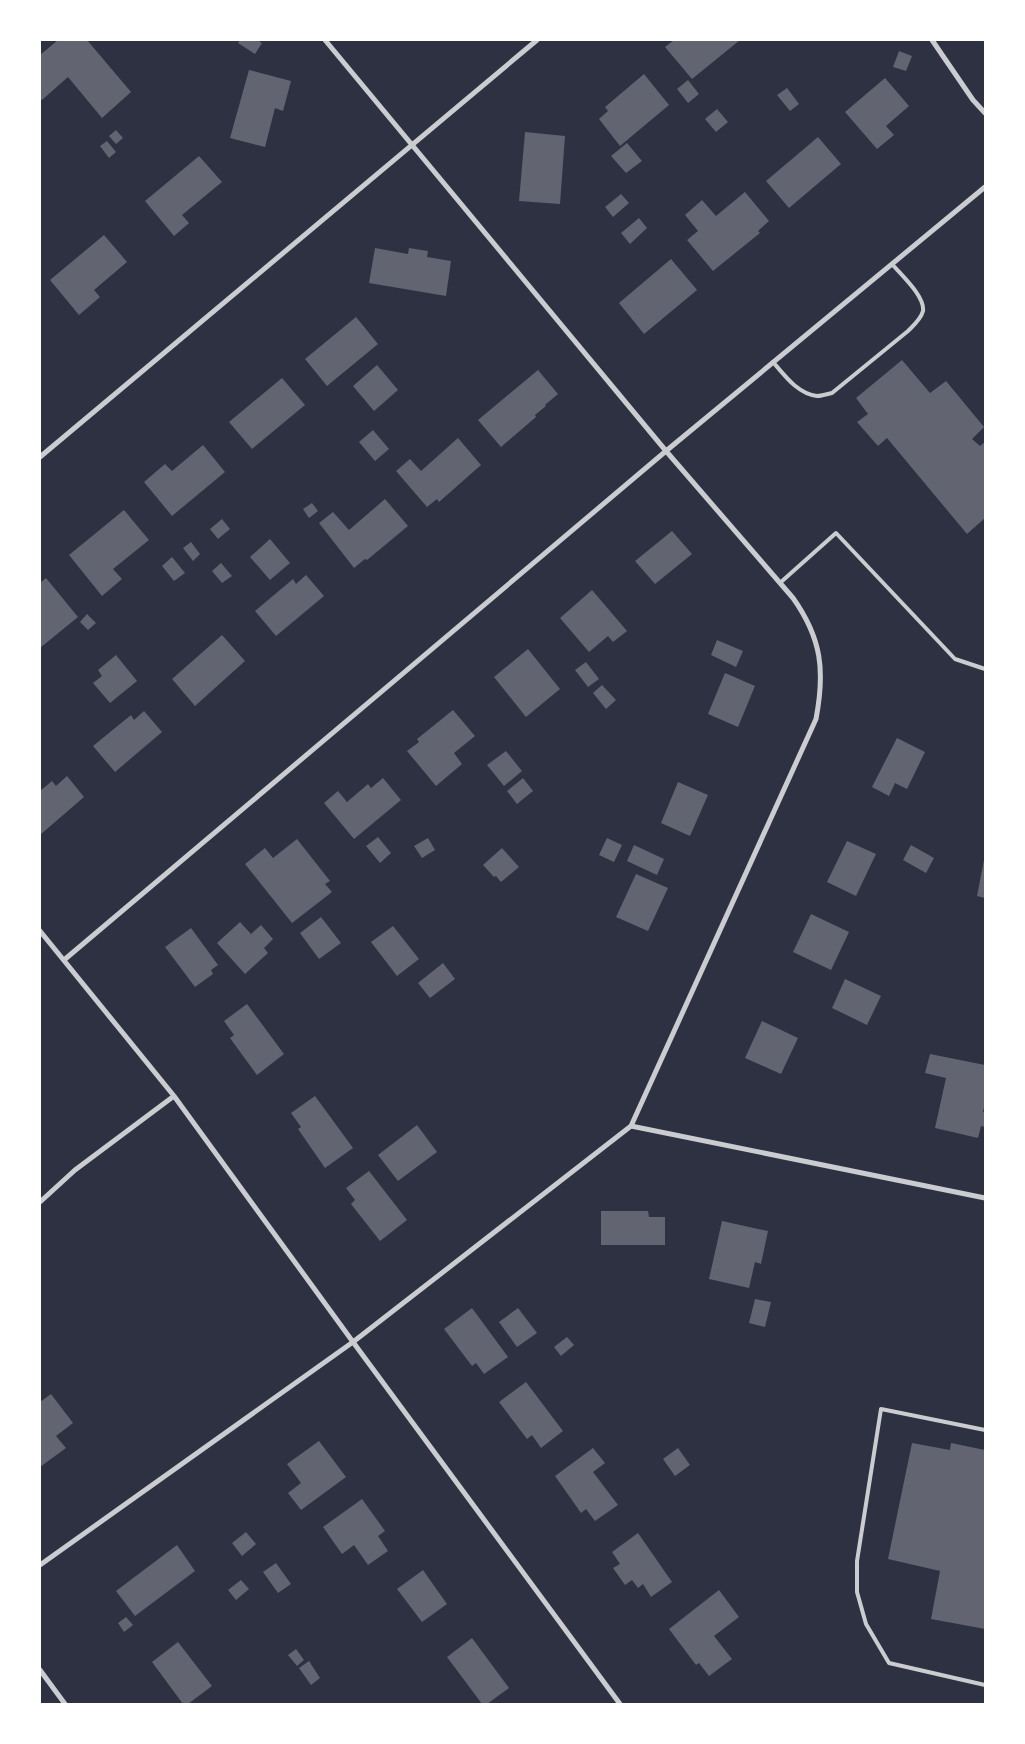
<svg xmlns="http://www.w3.org/2000/svg" width="1025" height="1744" viewBox="0 0 1025 1744" font-family="'PT Sans Narrow',sans-serif">
<style>
.building{fill:#626471}
.lines{fill:none;stroke-linecap:round;stroke-linejoin:round}
.service{stroke:#caccd0;stroke-width:4}
.minor{stroke:#caccd0;stroke-width:5}
</style>
<rect width="100%" height="100%" fill="#2d3142"/>
<path class="building" d="M58,40H87L131,92L102,118L68,77L42,100L40,98V55Z
M240,40H257L262,43L255,54L238,43Z
M674,40H740L692,79L665,47Z
M899,51L912,56L906,71L893,67Z
M249,70L291,81L283,111L275,108L265,147L230,138Z
M644,74L669,105L620,146L599,119L608,111L605,107Z
M885,78L909,106L886,126L894,135L877,149L845,112Z
M688,80L699,94L688,103L677,89Z
M787,88L799,104L790,111L777,95Z
M717,109L728,122L716,132L705,119Z
M116,130L123,138L116,144L109,136Z
M525,132L565,136L560,204L519,201Z
M818,137L841,164L789,208L766,181Z
M107,141L116,152L109,158L100,146Z
M627,143L642,161L626,173L611,156Z
M199,156L222,182L182,215L189,223L174,236L145,201Z
M745,192L769,221L758,231L760,233L713,271L687,240L698,231L685,215L702,200L716,216Z
M621,194L629,203L613,217L605,207Z
M639,218L647,228L630,244L621,233Z
M104,235L127,262L94,290L100,297L79,315L50,280Z
M375,248L408,254L409,248L428,251L427,257L451,261L446,296L369,283Z
M671,259L697,290L644,334L619,303Z
M356,317L378,344L327,386L305,359Z
M902,360L930,393L946,381L984,427L972,439L980,446L985,442V518L967,534L887,438L878,446L857,422L868,414L856,398Z
M377,365L398,390L374,411L353,386Z
M538,370L558,394L545,405L546,406L535,415L536,417L501,447L478,420Z
M282,378L305,405L252,449L229,422Z
M373,430L389,449L375,461L359,442Z
M458,438L481,465L439,502L437,499L427,507L396,471L410,459L421,471Z
M203,445L225,472L172,516L144,482L165,464L172,471Z
M385,499L408,526L367,560L365,559L354,568L319,523L333,512L349,530Z
M312,503L318,511L309,518L303,509Z
M124,510L149,540L113,569L122,579L102,596L69,555Z
M222,519L230,529L218,539L210,529Z
M672,531L692,554L655,584L635,561Z
M270,539L290,563L270,580L250,557Z
M191,542L200,554L193,561L183,548Z
M172,557L185,573L174,581L162,566Z
M221,563L232,576L222,583L212,571Z
M306,575L324,596L276,636L255,611L293,579L296,584Z
M46,578L78,617L40,648V583Z
M592,590L627,631L613,642L608,636L589,652L560,618Z
M87,614L96,623L88,630L80,622Z
M222,635L245,661L195,706L172,679Z
M717,640L743,651L736,667L711,655Z
M528,649L560,689L526,717L494,677Z
M116,655L137,681L110,703L93,683L102,676L98,670Z
M586,662L599,679L588,687L575,670Z
M725,673L755,686L738,727L708,714Z
M602,685L616,700L606,709L593,693Z
M453,710L475,736L454,753L462,764L436,786L407,751L419,742L417,739Z
M144,711L162,732L115,772L93,746L131,715L134,720Z
M897,738L925,752L907,789L895,783L889,796L872,787Z
M506,751L522,771L504,786L487,765Z
M67,776L84,797L40,835V791L52,781L56,786Z
M383,778L401,800L354,839L324,803L338,791L347,802L368,784L371,788Z
M523,778L533,791L517,804L507,791Z
M678,782L708,795L690,836L661,823Z
M378,837L391,853L380,863L366,846Z
M428,838L435,850L422,858L414,846Z
M607,838L622,845L614,862L599,855Z
M297,839L330,881L325,884L332,892L292,923L245,864L265,848L273,858Z
M847,841L876,854L856,896L827,882Z
M634,845L664,859L657,875L627,861Z
M911,845L934,858L926,873L903,860Z
M502,848L519,867L501,882L496,876L494,877L483,865Z
M984,860H985V898L977,896Z
M636,874L668,888L648,931L616,917Z
M811,914L849,932L831,970L793,952Z
M321,917L341,943L319,959L300,933Z
M240,922L251,934L261,925L273,939L264,948L268,953L245,974L217,943Z
M393,926L419,959L397,976L371,942Z
M191,928L218,965L211,970L213,974L195,987L165,947Z
M443,963L455,979L430,998L418,983Z
M845,979L881,996L867,1025L832,1008Z
M247,1004L284,1054L257,1075L230,1038L234,1035L224,1021Z
M762,1021L798,1038L781,1074L745,1058Z
M930,1054L985,1065V1103L983,1112H985V1127L981,1126L978,1138L935,1128L946,1078L925,1073Z
M315,1096L353,1148L325,1168L298,1129L301,1127L291,1113Z
M417,1125L437,1152L398,1181L378,1155Z
M369,1171L407,1220L380,1241L351,1204L355,1200L346,1188Z
M601,1211H648L649,1217H665V1245H601Z
M722,1221L768,1231L761,1264L755,1262L749,1288L709,1279Z
M755,1299L771,1302L765,1327L749,1323Z
M472,1308L508,1357L484,1374L476,1363L472,1366L444,1329Z
M518,1308L537,1333L517,1347L499,1322Z
M567,1337L574,1345L561,1356L554,1347Z
M526,1382L563,1431L541,1448L532,1435L527,1439L499,1402Z
M51,1394L73,1423L56,1436L66,1448L40,1467V1402Z
M319,1441L346,1477L301,1510L288,1493L301,1483L287,1464Z
M912,1443L950,1450L951,1443L985,1450V1629L931,1619L940,1571L888,1559Z
M593,1448L605,1463L593,1472L618,1505L595,1521L586,1509L581,1513L555,1476Z
M678,1448L690,1465L675,1476L663,1459Z
M362,1499L385,1531L378,1536L388,1551L368,1565L354,1545L342,1554L323,1527Z
M246,1532L256,1544L242,1556L232,1543Z
M638,1533L672,1582L651,1597L643,1584L638,1588L632,1580L625,1585L613,1568L620,1564L612,1552Z
M177,1545L195,1571L135,1616L116,1591Z
M276,1563L291,1584L278,1593L263,1572Z
M423,1570L447,1604L422,1622L397,1589Z
M241,1580L249,1589L236,1600L228,1590Z
M719,1590L739,1617L714,1636L732,1659L709,1676L699,1663L696,1665L669,1629Z
M126,1617L133,1625L124,1632L118,1623Z
M472,1638L509,1688L487,1704H482L447,1657Z
M178,1642L212,1686L188,1704H183L152,1662Z
M296,1649L304,1660L297,1666L288,1655Z
M309,1661L320,1678L311,1685L299,1668Z"/>
<g class="lines">
<path class="service" d="M773,362C785,376 798,394 817,396C821,396 827,394 832,393L908,331C914,325 921,319 923,311C925,296 901,275 892,264
M781,582L836,533L955,659L985,669
M985,1430L881,1409L857,1561V1592L866,1624L889,1663L985,1685"/>
<path class="minor" d="M932,40L973,100L985,113
M40,457L537,40
M40,931L174,1096L353,1342L620,1704
M64,960L666,451L985,187
M631,1126L985,1198
M40,1202L75,1170L174,1096
M40,1565L353,1342L631,1126L816,719C825,671 822,639 793,598L666,451L325,40
M40,1670L65,1704"/>
</g>
<rect width="1025" height="1744" fill="none" stroke="#ffffff" stroke-width="82"/>
</svg>
